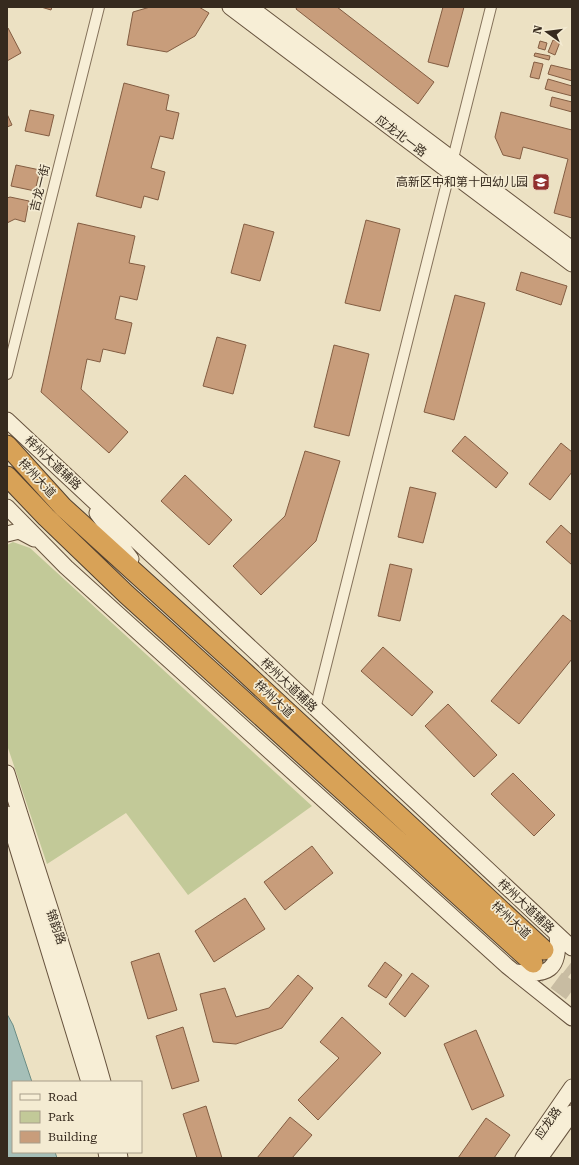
<svg xmlns="http://www.w3.org/2000/svg" width="579" height="1165" viewBox="0 0 579 1165" font-family="'Roboto Serif','Noto Sans SC',serif">
<style>
.green{fill:#c2c998}
.water{fill:#a5bfb8;stroke:#6c8d85}
.building{fill:#c89d7b;stroke:#835d42}
.lines{fill:none;stroke-linecap:round;stroke-linejoin:round}
.highway-tunnel{stroke:#c8bca2;stroke-width:19;stroke-dasharray:19 10;stroke-linecap:butt}
.street-casing{stroke:#85725b;stroke-width:12}
.secondary-casing{stroke:#67533e;stroke-width:17}
.highway-casing{stroke:#53412f;stroke-width:21}
.street{stroke:#f7eed6;stroke-width:10}
.secondary{stroke:#f7eed6;stroke-width:15}
.highway{stroke:#d8a257;stroke-width:19}
.labels{text-anchor:middle;stroke-width:3.5;stroke-linejoin:round;paint-order:stroke}
.street-label{font-size:12px;fill:#362a1e;stroke:#f4ebd2}
.poi-label{font-size:12px;fill:#362a1e;stroke:#f4ebd2;text-anchor:end}
</style>
<rect width="100%" height="100%" fill="#ece1c3"/>
<path class="green" d="M13,542L30,548L312,806L188,895L126,813L47,864L7,745V545Z"/>
<path class="water" d="M7,1014L13,1025L32,1082H13V1152H55L57,1158H7Z"/>
<path class="building" d="M41,7H52L51,10Z
M150,7H199L209,13L195,36L167,52L127,45L133,12Z
M297,7H337L434,82L418,104L296,9Z
M443,7H464L448,67L428,62Z
M8,28L21,53L7,61V29Z
M553,40L560,42L555,55L548,52Z
M540,41L547,43L545,50L538,48Z
M535,53L550,56L549,60L534,56Z
M534,62L543,64L539,79L530,77Z
M551,65L572,70V81L548,74Z
M548,79L572,86V96L545,89Z
M124,83L169,95L166,110L179,113L173,139L160,136L151,168L165,172L158,200L144,196L141,208L96,196Z
M552,97L572,102V112L550,106Z
M30,110L54,115L49,136L25,131Z
M501,112L572,130V218L554,213L568,159L523,147L520,159L503,155L495,137Z
M7,114L12,125L7,127Z
M16,165L40,170L35,191L11,186Z
M10,197L29,201L25,222L15,219L7,223V198Z
M366,220L400,229L380,311L345,303Z
M78,223L135,236L129,263L145,266L137,300L120,296L115,319L132,323L125,354L103,349L100,362L87,359L81,389L128,432L109,453L41,392Z
M244,224L274,232L260,281L231,273Z
M521,272L567,286L561,305L516,290Z
M455,295L485,303L454,420L424,412Z
M217,337L246,345L233,394L203,386Z
M334,345L369,354L349,436L314,427Z
M465,436L508,473L496,488L452,451Z
M561,443L572,452V472L550,500L529,484Z
M305,451L340,461L316,541L261,595L233,566L285,516Z
M185,475L232,520L209,545L161,501Z
M410,487L436,493L423,543L398,537Z
M561,525L572,535V565L546,542Z
M390,564L412,569L400,621L378,616Z
M563,615L572,622V659L519,724L491,701Z
M383,647L433,692L412,716L361,671Z
M448,704L497,755L474,777L425,726Z
M513,773L555,815L534,836L491,794Z
M312,846L333,873L285,910L264,882Z
M245,898L265,929L214,962L195,931Z
M159,953L177,1010L148,1019L131,962Z
M385,962L402,975L386,998L368,986Z
M412,973L429,986L405,1017L389,1004Z
M298,975L313,988L282,1028L236,1044L213,1042L200,994L225,988L236,1017L269,1008Z
M342,1017L381,1053L318,1120L298,1100L339,1058L320,1042Z
M183,1027L199,1081L172,1089L156,1036Z
M476,1030L504,1096L472,1110L444,1044Z
M206,1106L222,1158H197L183,1114Z
M290,1117L312,1135L292,1158H257Z
M486,1118L510,1135L494,1158H458Z"/>
<g class="lines">
<path class="highway-tunnel" d="M544,950L572,972
M533,963L572,992"/>
<defs>
<path id="street" d="M7,374L99,7
M315,709L491,7"/>
<path id="secondary" d="M230,7L572,264
M250,7L572,249
M7,420L572,948
M7,507L66,567L507,966L572,1018
M97,513L131,559
M7,534L19,531L34,539
M7,773C39,876 74,978 103,1082
M7,814L89,1082
M516,972C547,977 561,970 557,935
M106,1152L107,1158
M119,1152L120,1158
M523,1158L572,1087
M540,1158L572,1113"/>
<path id="highway" d="M7,445L63,507L240,668L544,950
M7,476L46,517L126,594L533,963"/>
</defs>
<use href="#street" class="street-casing"/>
<use href="#secondary" class="secondary-casing"/>
<use href="#highway" class="highway-casing"/>
<use href="#street" class="street"/>
<use href="#secondary" class="secondary"/>
<use href="#highway" class="highway"/>
</g>
<defs>
<symbol id="school-square" viewBox="-11 -11 22 22"><rect x="-9" y="-9" width="18" height="18" rx="4" fill="#912f2e" stroke="#f4ebd2"/><path d="M0-5L7-2L0 1L-7-2ZM-4 1L0 2.5L4 1V4Q0 6-4 4Z" fill="#fff"/></symbol>
</defs>
<g fill-rule="evenodd">
<use href="#school-square" x="531" y="172" width="20" height="20"/>
</g>
<g class="labels">
<g class="street-label">
<text transform="translate(401 136) rotate(37)" y="4">应龙北一路</text>
<text transform="translate(40 188) rotate(-76)" y="4">吉龙一街</text>
<text transform="translate(53 463) rotate(43)" y="4">梓州大道辅路</text>
<text transform="translate(37 478) rotate(47)" y="4">梓州大道</text>
<text transform="translate(289 685) rotate(43)" y="4">梓州大道辅路</text>
<text transform="translate(274 699) rotate(43)" y="4">梓州大道</text>
<text transform="translate(526 906) rotate(43)" y="4">梓州大道辅路</text>
<text transform="translate(511 920) rotate(43)" y="4">梓州大道</text>
<text transform="translate(56 927) rotate(71)" y="4">锦韵路</text>
<text transform="translate(548 1123) rotate(-55)" y="4">应龙路</text>
</g>
<g class="poi-label">
<text x="528" y="186">高新区中和第十四幼儿园</text>
</g>
</g>
<rect width="579" height="1165" fill="none" stroke="#362a1e" stroke-width="16"/>
<rect x="12" y="1081" width="130" height="72" fill="#f4ebd2" stroke="#a89e8a"/>
<rect x="20" y="1094" width="20" height="6" fill="#f7eed6" stroke="#a89e8a"/>
<text x="48" y="1101" font-size="12" fill="#362a1e">Road</text>
<rect x="20" y="1111" width="20" height="12" fill="#c2c998" stroke="#a89e8a"/>
<text x="48" y="1121" font-size="12" fill="#362a1e">Park</text>
<rect x="20" y="1131" width="20" height="12" fill="#c89d7b" stroke="#a89e8a"/>
<text x="48" y="1141" font-size="12" fill="#362a1e">Building</text>
<g transform="translate(547 32) rotate(284)" stroke="#f4ebd2" stroke-width="3" paint-order="stroke">
<path d="M0-3L7 15L0 10L-7 15Z" fill="#362a1e"/>
<text y="-6" font-size="11" font-weight="bold" text-anchor="middle" fill="#362a1e">N</text>
</g>
</svg>
